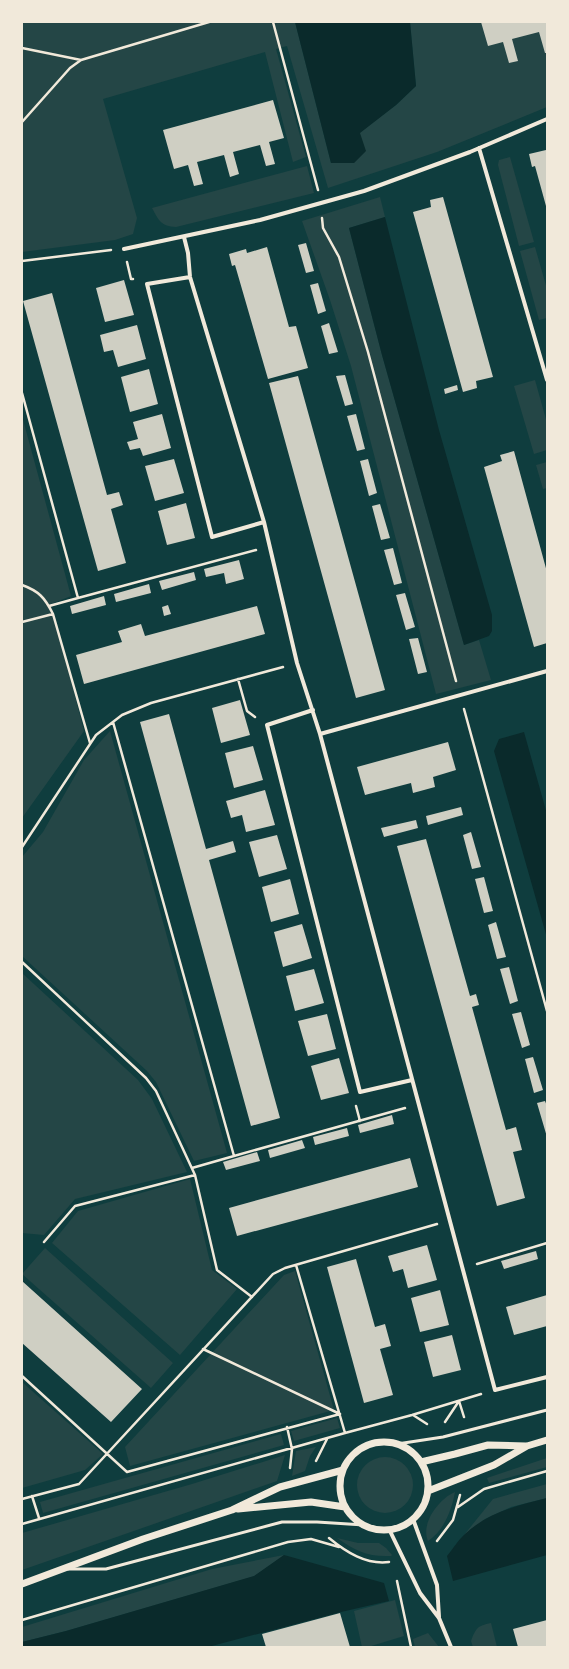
<svg xmlns="http://www.w3.org/2000/svg" width="569" height="1669" viewBox="0 0 569 1669" font-family="'DM Sans',sans-serif">
<style>
.green{fill:#244646}
.water{fill:#0a2a2b}
.building{fill:#cfcfc3}
.lines{fill:none;stroke-linecap:round;stroke-linejoin:round}
.path{stroke:#f1e9da;stroke-width:2.5}
.service{stroke:#f1e9da;stroke-width:3}
.minor{stroke:#f1e9da;stroke-width:4}
.tertiary{stroke:#f1e9da;stroke-width:7}
</style>
<rect width="100%" height="100%" fill="#0f3d3e"/>
<path class="green" d="M22,22H295L331,163H354L359,133L396,105L416,86L410,22H547V107L437,152L328,188L287,46L276,49L306,157L293,162L265,52L103,99L137,218L133,234L115,240L22,252Z
M510,157L534,242L519,246L498,165L499,160Z
M307,166L314,193L176,227C161,226 159,221 152,208Z
M380,197L385,217L349,228L382,355L464,645L479,640L491,680L436,694L351,366L330,300L302,221Z
M535,247L547,289V318L539,320L520,251Z
M535,380L547,423V450L534,454L514,386Z
M22,416L71,596L51,604L84,731L22,818Z
M547,462V488L543,489L536,465Z
M110,731L227,1153L194,1161L156,1082L147,1071L22,956V857L43,832L84,760Z
M22,973L138,1080L152,1099L187,1172L75,1199L44,1235L22,1233Z
M190,1179L212,1270L237,1289L180,1355L52,1243L78,1211Z
M45,1248L173,1363L151,1388L22,1274Z
M295,1271L334,1410L130,1466L125,1447L284,1275Z
M22,1382L103,1454L85,1470L22,1488Z
M337,1418L340,1428L294,1441L291,1431Z
M281,1434L284,1445L43,1513L40,1502Z
M316,1447L310,1456L305,1471L292,1476L296,1451Z
M285,1455L277,1481L22,1570V1533L192,1484Z
M357 1485a28 28 0 1 1 56 0a28 28 0 1 1-56 0Z
M547,1458V1467L489,1483L487,1478Z
M547,1484V1498L511,1507L485,1519L464,1535L493,1499Z
M455,1492C452,1509 444,1531 428,1541C420,1523 440,1498 455,1492Z
M337,1538L358,1543H379L386,1548L392,1555L391,1556C367,1557 356,1551 337,1538Z
M284,1555L255,1576L66,1631L22,1642V1627L212,1569Z
M395,1600L404,1636L368,1647H362L354,1611Z
M491,1623L497,1647H473L471,1641C476,1628 477,1626 491,1623Z
M428,1633L439,1647H415L413,1639Z"/>
<path class="water" d="M295,22H410L416,86L396,105L360,133L366,151L354,163H331Z
M385,217L439,430L492,615V631L489,636L464,645L382,355L349,228Z
M524,732L547,814V938L494,751L499,739Z
M547,1498V1555L453,1581L447,1556C453,1549 458,1540 465,1534C487,1513 518,1505 547,1498Z
M284,1555L384,1583L389,1601L341,1612L208,1647H22V1642L66,1631L254,1576Z"/>
<path class="building" d="M481,22H547V53H545L539,32L512,39L518,61L509,63L503,42L488,46Z
M273,100L284,138L269,142L275,164L266,166L260,145L233,152L239,174L230,177L224,155L197,162L203,184L194,186L188,165L174,169L163,130Z
M546,150L547,153L546,206L535,166L532,167L529,154Z
M443,197L493,377L476,381L477,388L463,392L413,212L431,207L430,200Z
M306,243L314,271L306,273L298,245Z
M267,247L289,327L296,326L308,368L268,379L235,265L232,266L229,254L246,249L247,253Z
M124,280L134,315L105,322L96,288Z
M318,283L326,311L318,314L310,285Z
M52,293L107,495L119,492L123,505L111,509L126,563L98,571L23,301Z
M329,323L338,352L329,354L321,326Z
M137,325L146,359L118,367L113,350L104,352L100,335Z
M149,369L158,404L130,412L121,377Z
M345,375L353,404L345,406L336,376Z
M298,376L385,690L356,698L269,383Z
M457,385L458,390L445,394L444,389Z
M162,414L171,448L143,456L140,448L130,450L127,442L138,439L133,422Z
M356,414L365,449L357,451L347,416Z
M514,451L547,572V643L534,647L484,467L502,461L500,455Z
M174,459L184,493L155,501L145,466Z
M368,459L377,493L369,496L360,461Z
M186,503L195,538L167,545L158,511Z
M380,504L390,538L381,540L372,506Z
M393,548L402,583L394,585L384,550Z
M239,560L244,579L226,584L224,573L206,577L204,569Z
M194,572L196,580L162,590L159,581Z
M149,584L151,593L116,602L114,594Z
M405,593L415,627L406,630L396,595Z
M104,596L106,605L72,614L70,606Z
M168,605L171,614L164,616L162,607Z
M257,606L265,634L84,684L76,655L122,642L118,631L141,624L145,636Z
M418,638L427,672L418,674L409,639Z
M240,700L250,735L221,743L212,708Z
M169,714L206,849L233,841L236,852L209,860L280,1118L251,1126L140,722Z
M448,742L456,770L433,777L435,787L413,793L411,783L365,795L357,767Z
M253,746L263,780L234,788L225,753Z
M265,790L275,825L246,832L242,815L231,818L226,801Z
M461,807L463,815L428,825L426,816Z
M416,820L418,828L384,837L381,828Z
M471,832L481,867L472,869L463,835Z
M277,835L287,869L259,877L249,842Z
M426,839L470,996L476,994L479,1005L472,1007L506,1130L516,1127L522,1150L513,1152L525,1198L497,1206L397,846Z
M484,877L493,911L484,913L475,879Z
M290,879L299,914L271,922L262,887Z
M496,922L506,957L497,959L488,925Z
M302,924L312,958L283,967L274,932Z
M509,967L518,1001L510,1004L500,969Z
M314,969L324,1003L295,1011L286,976Z
M521,1012L530,1045L522,1048L512,1014Z
M327,1014L336,1049L308,1056L298,1021Z
M533,1057L543,1090L534,1093L525,1059Z
M339,1058L349,1093L321,1100L311,1066Z
M545,1101L547,1106V1137L537,1103Z
M392,1115L394,1124L360,1133L358,1125Z
M347,1128L349,1136L315,1145L313,1137Z
M302,1140L305,1148L270,1158L268,1150Z
M257,1152L260,1161L226,1170L223,1162Z
M410,1158L418,1187L237,1236L229,1208Z
M427,1245L437,1280L408,1288L403,1269L393,1272L388,1256Z
M536,1251L538,1259L504,1269L501,1261Z
M356,1259L375,1327L385,1324L391,1346L380,1349L393,1395L364,1403L327,1267Z
M22,1281L142,1389L111,1422L22,1343Z
M440,1290L449,1325L420,1332L411,1298Z
M547,1295V1326L514,1335L506,1307Z
M452,1335L461,1370L433,1377L424,1342Z
M340,1613L350,1647H266L262,1634Z
M547,1620V1647H518L513,1629Z"/>
<g class="lines">
<path class="path" d="M273,22L318,190
M22,48L81,60
M22,122L70,68L81,60L209,22
M322,218L323,228L339,257L368,352L456,681
M22,261L111,250
M127,262L131,279H133
M22,393L78,598L49,606
M22,585C39,591 45,598 53,614L90,743
M78,598L256,550
M22,622L53,614
M238,679L247,711L255,717
M464,709L547,1011
M113,722L234,1156L192,1168
M22,847L96,735L122,715L151,703L283,667
M22,962L146,1078L156,1091L195,1175L217,1270L252,1297
M356,1106L360,1121
M234,1156L405,1108
M44,1242L75,1206L195,1175
M477,1264L547,1243
M296,1265L345,1433
M203,1349L340,1414
M22,1376L127,1472L340,1414
M459,1401L464,1417
M413,1415L427,1424
M445,1422L459,1401
M287,1427L292,1449L290,1468
M316,1461L327,1439
M32,1496L39,1518
M22,1499L79,1484L273,1274L285,1268L437,1224
M458,1507L484,1489L547,1471
M22,1524L345,1433L412,1415L481,1394
M329,1538C346,1552 366,1565 389,1562
M437,1541L453,1520L460,1495
M397,1581L411,1647
M22,1620L288,1542L311,1539L339,1547"/>
<path class="service" d="M397,1444L443,1437L547,1410
M68,1569H106L282,1522H317L364,1525"/>
<path class="minor" d="M479,148L547,380
M184,237L188,253L190,277L264,522L297,663L320,734L495,1390L547,1377
M124,249L260,220L364,191L470,152L547,119
M190,277L147,284L212,537L264,522
M313,710L267,725L360,1092L412,1080
M320,734L547,671
M413,1519L437,1585L439,1617
M389,1529L420,1593L439,1618L451,1647"/>
<path class="tertiary" d="M340 1486a44 44 0 1 1 88 0a44 44 0 1 1-88 0Z
M421,1462L455,1454L488,1445L526,1446
M428,1491L494,1465L527,1446L547,1440
M238,1509L311,1502L345,1507
M22,1584L143,1539L232,1510L280,1487L343,1470"/>
</g>
<rect width="569" height="1669" fill="none" stroke="#f1e9da" stroke-width="46"/>
</svg>
